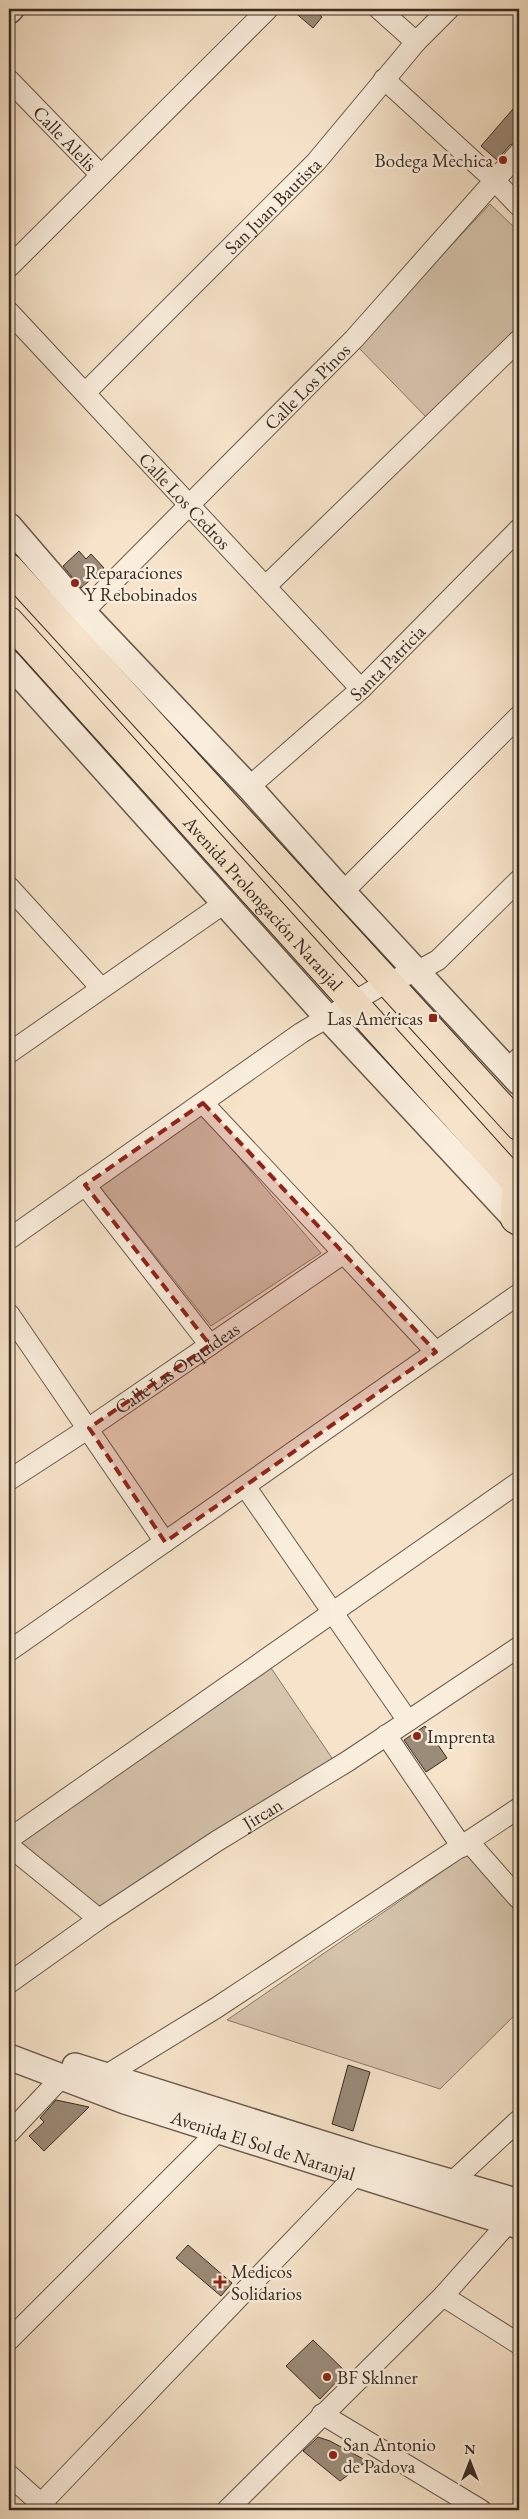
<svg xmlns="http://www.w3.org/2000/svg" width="528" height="2519" viewBox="0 0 528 2519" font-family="'EB Garamond',serif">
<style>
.green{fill:#d6c4ad;stroke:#887868}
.building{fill:#9b8b79;stroke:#392b23}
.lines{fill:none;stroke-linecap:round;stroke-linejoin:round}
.minor-casing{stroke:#68594c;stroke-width:22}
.tertiary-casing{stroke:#68594c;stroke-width:28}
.primary-casing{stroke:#392b23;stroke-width:30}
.minor{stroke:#f9eddc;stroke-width:20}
.tertiary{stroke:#f9eddc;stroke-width:25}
.primary{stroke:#f6e3c9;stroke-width:28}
.marked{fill:#8f2418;fill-opacity:0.2;stroke:#8f2418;stroke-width:4;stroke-dasharray:10 6;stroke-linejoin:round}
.poi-dot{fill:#8f2418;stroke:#f9eddc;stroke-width:2}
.labels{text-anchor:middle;stroke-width:5;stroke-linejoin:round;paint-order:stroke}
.street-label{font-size:19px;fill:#392b23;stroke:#f9eddc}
.poi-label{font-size:19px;fill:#392b23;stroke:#f9eddc;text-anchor:start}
</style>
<rect width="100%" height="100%" fill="#f6e3c9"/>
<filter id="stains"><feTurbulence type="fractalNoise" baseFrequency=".004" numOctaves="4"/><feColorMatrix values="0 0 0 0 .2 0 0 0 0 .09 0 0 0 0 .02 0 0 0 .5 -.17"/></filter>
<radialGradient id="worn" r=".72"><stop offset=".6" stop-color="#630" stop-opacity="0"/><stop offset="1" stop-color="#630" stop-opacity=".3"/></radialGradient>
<path class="green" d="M490,204L519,232V327L430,421L357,346Z
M201,1113L321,1253L211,1326L97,1183Z
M269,1665L334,1761L101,1908L20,1842Z
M468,1854L519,1913V2011L440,2089L227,2020Z"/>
<path class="building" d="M291,9H313L322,17L313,28Z
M519,102V141L510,145L497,160L481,146Z
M79,551L86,559L91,554L104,568L81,588L63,566Z
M425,1726L447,1758L426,1772L404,1740Z
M348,2065L370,2072L353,2131L332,2124Z
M56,2100L89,2107L44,2151L29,2136L44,2122L40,2118Z
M188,2245L232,2283L221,2296L176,2258Z
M313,2340L346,2372L320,2399L286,2366Z
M318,2437L330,2441L367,2461L340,2481L303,2451Z"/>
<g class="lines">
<defs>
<g id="minor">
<path d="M379,9L416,42"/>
<path d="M384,79L494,180L519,206"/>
<path id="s1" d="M9,80L101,175"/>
<path d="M9,267L268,9"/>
<path id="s2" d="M9,312L361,689"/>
<path id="s3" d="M85,393L316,162L416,42L449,9"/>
<path d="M266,586L519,340"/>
<path id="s4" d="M83,612L354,339L519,153"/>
<path id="s5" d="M249,787L361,689L519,529"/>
<path d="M9,887L101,988"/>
<path d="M343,892L519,716"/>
<path d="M9,1053L226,902"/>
<path d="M508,1070L519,1058"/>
<path d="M203,1103L436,1352"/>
<path d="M85,1185L210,1345"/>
<path d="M9,1239L301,1033L387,982L418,971L438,960L519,880"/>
<path d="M9,1314L165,1542"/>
<path id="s6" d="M9,1480L89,1428L344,1253"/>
<path d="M245,1486L408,1721"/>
<path d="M9,1651L519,1294"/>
<path d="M386,1735L462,1847"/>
<path d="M9,1839L519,1482"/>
<path d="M469,1842L519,1899"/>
<path d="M9,1846L99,1919"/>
<path id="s7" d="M9,1983L99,1919L217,1841L348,1761L519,1647"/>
<path d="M105,2076L216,2008L519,1808"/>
<path d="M9,2133L61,2078"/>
<path d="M451,2183L519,2120"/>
<path d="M443,2296L519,2344"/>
<path d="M9,2340L218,2131"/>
<path d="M322,2414L481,2510"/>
<path d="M9,2475L48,2510"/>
<path d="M35,2510L356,2175"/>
<path d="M227,2510L443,2296L508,2223"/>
</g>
<g id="tertiary">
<path d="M9,11L11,9"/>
<path d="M9,526L83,612L249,787L343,892L519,1082"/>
<path d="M9,663L327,1017L519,1223"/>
<path id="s8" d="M9,2057L125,2101L519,2226"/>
<path d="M75,2066L371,2159L519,2202"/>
</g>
<g id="primary">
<path d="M9,568L519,1126"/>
<path id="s9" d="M9,621L519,1186"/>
<path d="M515,1219L516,1183"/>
</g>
</defs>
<use href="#minor" class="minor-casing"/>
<use href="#tertiary" class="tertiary-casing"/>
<use href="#primary" class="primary-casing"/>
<use href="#minor" class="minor"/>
<use href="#tertiary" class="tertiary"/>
<use href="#primary" class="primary"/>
</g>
<path class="marked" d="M203,1103L436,1352L165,1542L89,1428L210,1345L85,1185Z"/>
<g class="poi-dot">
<circle cx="503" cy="160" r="5"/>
<circle cx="75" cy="583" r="5"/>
<rect x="428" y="1013" width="10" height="10" rx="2.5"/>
<circle cx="417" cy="1736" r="5"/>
<path d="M217.5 2274.5h5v5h5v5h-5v5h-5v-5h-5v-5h5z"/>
<circle cx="327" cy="2377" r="5"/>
<circle cx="333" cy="2455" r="5"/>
</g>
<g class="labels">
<g class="street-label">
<text dy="7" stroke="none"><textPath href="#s1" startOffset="81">Calle Alelis</textPath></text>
<text dy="7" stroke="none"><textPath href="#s3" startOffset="265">San Juan Bautista</textPath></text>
<text dy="7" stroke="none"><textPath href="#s4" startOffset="318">Calle Los Pinos</textPath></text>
<text dy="7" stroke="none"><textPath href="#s2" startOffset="258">Calle Los Cedros</textPath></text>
<text dy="7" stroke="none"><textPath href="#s5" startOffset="186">Santa Patricia</textPath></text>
<text dy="7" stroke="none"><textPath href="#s9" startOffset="380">Avenida Prolongación Naranjal</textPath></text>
<text dy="7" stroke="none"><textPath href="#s6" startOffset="202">Calle Las Orquídeas</textPath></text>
<text dy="7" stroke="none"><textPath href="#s7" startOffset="305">Jircan</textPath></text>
<text dy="7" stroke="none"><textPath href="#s8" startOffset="269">Avenida El Sol de Naranjal</textPath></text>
</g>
<g class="poi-label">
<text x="493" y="167" text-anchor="end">Bodega Mechica</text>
<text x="85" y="579">Reparaciones<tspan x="85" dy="22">Y Rebobinados</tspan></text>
<text x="423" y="1025" text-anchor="end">Las Américas</text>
<text x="427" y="1743">Imprenta</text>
<text x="231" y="2278">Medicos<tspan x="231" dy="22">Solidarios</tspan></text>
<text x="337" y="2384">BF Sklnner</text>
<text x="343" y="2451">San Antonio<tspan x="343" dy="22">de Padova</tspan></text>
</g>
</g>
<rect width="528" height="2519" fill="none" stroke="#f6e3c9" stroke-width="30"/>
<rect x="10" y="10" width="508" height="2499" fill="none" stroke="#392b23" stroke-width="2.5"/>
<rect x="15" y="15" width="498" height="2489" fill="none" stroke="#392b23"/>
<g transform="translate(470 2462)" stroke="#f9eddc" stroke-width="4" paint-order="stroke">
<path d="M0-4L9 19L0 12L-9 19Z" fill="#392b23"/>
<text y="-8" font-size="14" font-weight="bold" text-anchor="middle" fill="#392b23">N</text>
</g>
<rect width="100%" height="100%" filter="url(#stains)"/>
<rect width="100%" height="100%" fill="url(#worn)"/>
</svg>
